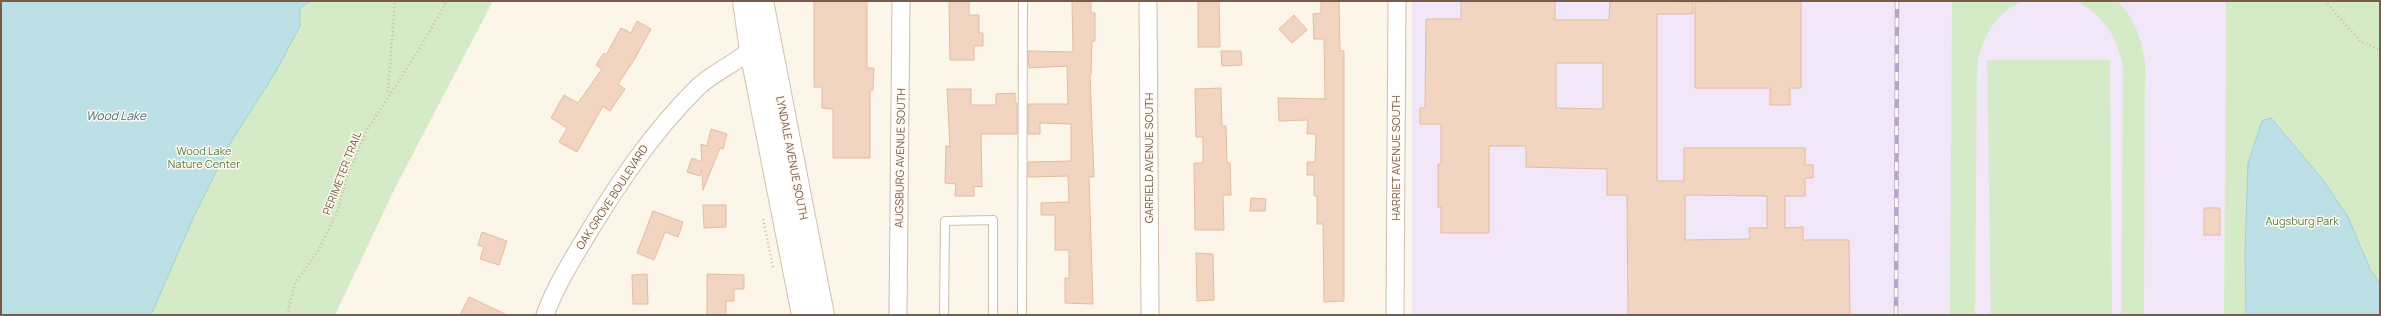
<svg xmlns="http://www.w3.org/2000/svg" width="2381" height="316" viewBox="0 0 2381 316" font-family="Manrope,sans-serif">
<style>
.education{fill:#f2e6f9}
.green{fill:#d5ebc7}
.water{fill:#bde0e7;stroke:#a3cfd8}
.building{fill:#f2d5c1;stroke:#e4bca1;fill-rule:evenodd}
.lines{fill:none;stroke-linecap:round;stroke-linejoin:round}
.lane-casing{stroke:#cfbeae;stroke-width:10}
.street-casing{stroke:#cfbeae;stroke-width:19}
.secondary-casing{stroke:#d4c0ae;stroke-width:24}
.path{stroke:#d7b9a3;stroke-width:2.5;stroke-dasharray:1 3;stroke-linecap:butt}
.lane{stroke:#fff;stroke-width:8}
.street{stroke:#fff;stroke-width:17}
.secondary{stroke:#fff;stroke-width:22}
.rail-casing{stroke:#b9a6c7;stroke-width:4.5}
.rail{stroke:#fff9f0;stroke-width:3;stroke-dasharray:9;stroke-linecap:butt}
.labels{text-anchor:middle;stroke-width:3;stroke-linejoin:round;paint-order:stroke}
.park-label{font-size:11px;fill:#547d44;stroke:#fff9f0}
.street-label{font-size:11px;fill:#775c4c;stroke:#fff9f0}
.water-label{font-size:12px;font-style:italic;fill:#437783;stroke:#fff9f0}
</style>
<rect width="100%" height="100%" fill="#fcf5e9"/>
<path class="education" d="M1412,1H2226L2224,315H1412Z"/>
<path class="green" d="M1,1H493L395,188L335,315H1Z
M1952,1H2024C1996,11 1981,39 1977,66L1975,315H1950Z
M2075,1H2117C2135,18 2141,38 2145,62L2144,315H2121L2123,70C2119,39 2104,14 2075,1Z
M2226,1H2380V315H2224Z
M1987,60H2110L2112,315H1991Z"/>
<path class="water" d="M1,1H310L300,8V26L275,73L232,140L194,216L151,315H1Z
M2271,118L2323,180L2348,217L2370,269L2380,284V315H2246L2245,253L2248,163L2262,121Z"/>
<path class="building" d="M814,1H867V68H874L873,90H870V158H833V109L822,108V87H814Z
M949,1H969V15H979V33H983V46H974V60H950Z
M1072,1H1091V13H1095V41H1092L1091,75H1090L1094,177H1089L1093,304L1065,303V278H1069V250H1055V215H1041V203L1069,202L1068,176L1028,177V162L1071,161V124L1040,123V134H1028V104H1068L1067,66L1029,68L1028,51L1073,52Z
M1198,1H1219L1220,47H1198Z
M1321,1H1339L1340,51H1344V301L1324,302L1323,224H1317V196H1314V175H1307V162H1315L1316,134H1307L1308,120L1279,121L1278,98L1325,99L1324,39H1314L1313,14L1321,13Z
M1461,1H1555V20H1609L1610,1L1693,2V14H1657V181H1684V148H1805V165H1813V178H1805V196H1785V228L1803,227V240H1849L1850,315H1628L1627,195H1607V169L1526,167V146H1489V233H1441V207H1438V164H1441V124H1420V108H1425L1426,19H1461ZM1556,63H1603V109L1556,108ZM1685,195L1767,196V228H1749L1750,239L1685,240Z
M1801,1V88H1790V105H1770V88H1695V2Z
M1294,15L1307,30L1292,43L1279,29Z
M637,21L651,29L634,60L618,84L625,89L610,111L603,106L577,152L559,142L567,128L551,118L564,95L578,103L602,69L596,65L604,53L606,55L621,28L631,33Z
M1221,51H1241L1242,65L1222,66Z
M1221,88L1222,126H1226L1227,163H1230L1231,195H1223L1224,230H1195L1194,163H1203V137H1196L1195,89Z
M947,89H971V105H996V94L1015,93V103H1017V134H981L982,187L974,186V196H955L956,184L945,183L946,146H950Z
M711,129L727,134L723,149L720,148L703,190L702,170L700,176L687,172L692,158L702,162L701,144L707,146Z
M1251,198L1266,199L1265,211H1250Z
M703,205H726V227L704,228Z
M2204,208H2220V235H2204Z
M653,211L683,222L678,237L665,232L654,260L637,253Z
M482,232L507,241L499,265L480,259L484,247L478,245Z
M1196,253L1213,254L1214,300L1197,301Z
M647,274L648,304H633L632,275Z
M707,274L744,275V289H734V301H726V315H707Z
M469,297L507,315H460Z"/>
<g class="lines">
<defs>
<path id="lane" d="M944,315L945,221L993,220V315
M1022,315L1023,1"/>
<path id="street" d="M1148,1L1150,315
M545,315C555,287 572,260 587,235C619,182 652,133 696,89C714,70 742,63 757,41
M898,315L901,1
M1395,315L1397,1"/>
<path id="secondary" d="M744,1L751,51L803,315
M762,1L823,315"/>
</defs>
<use href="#lane" class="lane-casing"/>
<use href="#street" class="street-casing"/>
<use href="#secondary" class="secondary-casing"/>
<path class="path" d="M2325,1L2360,41L2380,50
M388,92L395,1
M763,219L773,267
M287,315L295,283L318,251L338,210L347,176L367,130L420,48L447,1"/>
<use href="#lane" class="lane"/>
<use href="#street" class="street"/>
<use href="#secondary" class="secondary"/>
<defs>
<path id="rail" d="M1896,315L1897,1"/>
</defs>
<use href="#rail" class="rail-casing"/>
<use href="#rail" class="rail"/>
</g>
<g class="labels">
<g class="park-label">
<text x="204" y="155">Wood Lake<tspan x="204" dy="13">Nature Center</tspan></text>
<text x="2302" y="225">Augsburg Park</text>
</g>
<g class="street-label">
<text transform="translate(792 158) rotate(79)" y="4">LYNDALE AVENUE SOUTH</text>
<text transform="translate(900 158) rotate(-89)" y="4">AUGSBURG AVENUE SOUTH</text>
<text transform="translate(1149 158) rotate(-90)" y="4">GARFIELD AVENUE SOUTH</text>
<text transform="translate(1396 158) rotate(-90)" y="4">HARRIET AVENUE SOUTH</text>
<text transform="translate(342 173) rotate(-69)" y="4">PERIMETER TRAIL</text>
<text transform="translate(612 197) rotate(-57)" y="4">OAK GROVE BOULEVARD</text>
</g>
<g class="water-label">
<text x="116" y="120">Wood Lake</text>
</g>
</g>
<rect width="2381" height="316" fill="none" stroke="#775c4c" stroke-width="4"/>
</svg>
